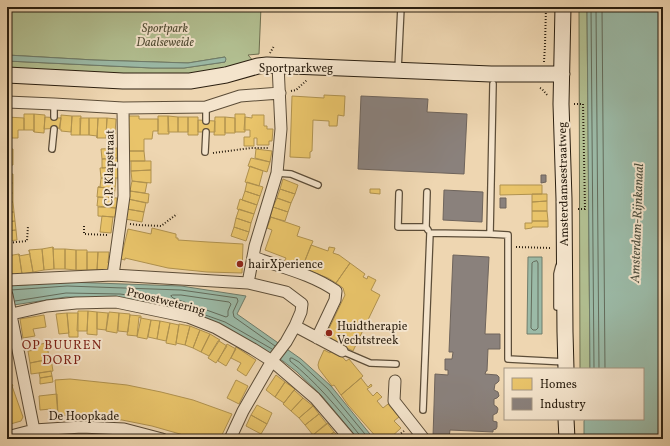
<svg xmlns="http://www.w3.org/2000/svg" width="670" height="446" viewBox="0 0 670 446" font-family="Vollkorn,serif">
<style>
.green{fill:#b2bf91;stroke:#6e6f50}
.water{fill:#9bbaa7;stroke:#6e7c6b}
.homes{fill:#e9c46a;stroke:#b0924f}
.industry{fill:#8a817c;stroke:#6e645c}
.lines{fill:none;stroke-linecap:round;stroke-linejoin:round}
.shore{stroke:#636c5c;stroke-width:1}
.lane-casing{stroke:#5c4d38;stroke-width:8}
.street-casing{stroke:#5c4d38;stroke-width:13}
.secondary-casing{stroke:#2b1f10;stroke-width:17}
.path{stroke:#2b1f10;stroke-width:2;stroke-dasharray:1 2;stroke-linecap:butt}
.lane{stroke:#f4e4cc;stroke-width:5.5}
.street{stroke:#f4e4cc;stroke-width:11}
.secondary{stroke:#f4e4cc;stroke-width:15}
.poi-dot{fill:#8f2418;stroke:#f4e4cc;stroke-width:1.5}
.labels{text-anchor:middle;stroke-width:4;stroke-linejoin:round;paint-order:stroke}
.park-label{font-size:12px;font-style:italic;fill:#544f37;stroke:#f4e4cc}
.street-label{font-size:12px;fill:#2b1f10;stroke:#f4e4cc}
.poi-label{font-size:12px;fill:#2b1f10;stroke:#f4e4cc;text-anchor:start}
.water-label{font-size:13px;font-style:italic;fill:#4d4e3d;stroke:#f4e4cc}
.neighbourhood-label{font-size:13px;letter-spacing:1px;fill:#7a1f14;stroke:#f4e4cc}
</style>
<rect width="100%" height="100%" fill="#eed6b1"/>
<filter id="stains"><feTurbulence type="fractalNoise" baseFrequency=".005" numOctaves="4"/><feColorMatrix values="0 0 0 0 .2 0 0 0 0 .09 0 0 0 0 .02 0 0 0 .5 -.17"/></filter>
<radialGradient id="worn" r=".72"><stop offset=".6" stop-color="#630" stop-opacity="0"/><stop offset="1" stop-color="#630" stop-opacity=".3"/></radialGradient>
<path class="green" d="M7,7H261L259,54L248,55L255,63L181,76L7,70V61L152,68H184L225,62V57L188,63L94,60L7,55Z
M579,7H587L590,369H580Z"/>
<path class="water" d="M587,7H663V439H584V421L585,419H643V369H590Z
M7,55L94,60L188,63L225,57L226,59L225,62L184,68H152L7,61Z
M528,257H542V334H527Z
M67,282L181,286L246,296L237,314L301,359L331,386L374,439H358L322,396L297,372L283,361L223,326L162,304L120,298L66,297L7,306V286Z
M76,434L111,435L133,439H33L49,436Z"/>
<path class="homes" d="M324,95L345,96L344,116L338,115L337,126H329V121L313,120L312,151L310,152V158L290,157L292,96L324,98Z
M24,114H34V132L33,130H24Z
M34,114L45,115L44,133L34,132Z
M235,114H245V132H235Z
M61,115L72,116L71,132L61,131V129H59L61,118H60H61Z
M252,115H264V126H267V129H273L272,141H269V145H257V138H254V146H244V137H250V130H244L245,117L252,118Z
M72,116H81L80,135H71Z
M128,116H139V119H158V131H153L152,139H144V151H129Z
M158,116H168L169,134H158Z
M168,116L178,117V132H168Z
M7,117L24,118V130H18V138H10V149H7Z
M45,117L60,118H61L60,128L44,129Z
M178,117H188V132H178Z
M188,117H198V135H188Z
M215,117H225V135H214Z
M225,117L235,118V133H225Z
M80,118H89V135H80Z
M89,118H98L97,138V136L89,135Z
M98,118H107L106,138H97Z
M107,118L116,119L115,134H106Z
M198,120L215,121V132H198Z
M117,148V158L102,159L101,149Z
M10,149H13V165H7V150Z
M256,149L272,151L270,162L255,158Z
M129,151H144L145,161H129Z
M117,158L118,167L102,168V159Z
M251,158L270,162L267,172L248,166Z
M131,161H151V170L131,171Z
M250,166L263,171L259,186L245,182Z
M118,167L119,178H101L100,168Z
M151,170V183L132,181L131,171Z
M7,174H13V183H7Z
M101,178H116L115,189L98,187H100Z
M283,179L298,185L295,194L280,189Z
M132,181L147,183L145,193L130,191Z
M247,182L263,187L260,196L245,191Z
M7,183H13V193H7Z
M500,185H542V194L500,195Z
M98,187L115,189L114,198L97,197Z
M280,189L295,194L291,203L277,198Z
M370,189H380V194L370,193Z
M130,191L149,194L148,203L128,199Z
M245,191L260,196L257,205L242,200Z
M7,193H13V202H7Z
M532,194H547V201L532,202Z
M98,197L117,198L116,208L97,206Z
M277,198L291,203L288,212L273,207Z
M128,199L146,203L144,212L127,209Z
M240,199L257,205L254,214L237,209Z
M547,201V211H532V202Z
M7,202H13L14,212H7Z
M98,207L116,208L115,217L98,216Z
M273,207L288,212L285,221L270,217Z
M127,209L144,212L142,222L125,219Z
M239,209L254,214L251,223L236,218Z
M532,211H547L548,221H532Z
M7,212H14L15,221L7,222Z
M102,216L113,217L111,233L100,232Z
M271,217L300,227L297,236L313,241L302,268L284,262L286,258L265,250L272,230L267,228Z
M236,218L251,223L249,232L234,227Z
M15,221L16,230L7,231V222Z
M532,221H548V227H532V228L525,229V223H532Z
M234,227L249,232L246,241L231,236Z
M152,228L176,234V238H178V240L208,242L243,244L242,273L207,272L168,268L125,258V260L121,259L128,229L151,234Z
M16,230L17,240L7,241V231Z
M311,245L328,251L329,247L335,248L333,253L339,255L350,263L336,283L328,278L302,268Z
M53,247L54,269L44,270L42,249Z
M53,247V249H65V269H54Z
M42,249L44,270L33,272L29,250Z
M65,249L76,250V270L65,269Z
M29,250L33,272L22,274L19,254V256L30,254Z
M76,250H87V270H76Z
M87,252H98L97,270H87Z
M98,252H109L108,263H110V268H108V270H97Z
M19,254L22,274L10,275L7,256Z
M350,263L365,274L363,277L367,279L368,276L376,280L371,290L380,295L353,351L325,337L345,295L343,288L336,283Z
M78,311H88L87,331H77Z
M88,311L97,312V335L87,334Z
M97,312L108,313L106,330L97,329Z
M109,312L119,313L117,333L106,331Z
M67,313L69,333L59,334L56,314Z
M67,313H78V337H69Z
M119,313L130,314L128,332L118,331Z
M44,315L46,327L33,329L35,336L23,338L20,319Z
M130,315L141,316V318L139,317L137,336L127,335Z
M141,318L151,320L147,339L137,337Z
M151,320L160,321L157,339L148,337Z
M160,321L170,323L166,341L157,339Z
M170,323L179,325L176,343V345L166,343Z
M179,324L190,326L185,345L176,343Z
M190,326L200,330L193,348L185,345Z
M200,330L210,334L201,352L193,348Z
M210,334L220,340L218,341L209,356L201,352Z
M219,341L227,346L216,363L208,358Z
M47,343L49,359L30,363L28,351L36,350L35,345Z
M227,344L236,349L226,366L218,361Z
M236,347L256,360L246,376L237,370L241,363L231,358Z
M324,350L330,353L332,350L340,354L346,361L349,359L363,376L341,395L334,385L332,386L319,369L318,365L319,361Z
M51,359L53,371L31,374L30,363Z
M51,371L52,376L40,378L39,373Z
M276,375L285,382L275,397L266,390Z
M52,376L53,382L40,384V378Z
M361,378L368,387L371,384L372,386L367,389L373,396L377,392L382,397L377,401L383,408L388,404L399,417L394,421L401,428L389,439H378L348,405L341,395Z
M70,379L127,385L161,392L193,400L232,414L220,439H195L180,434L152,426L122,420L69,415L58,416L55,380Z
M236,380L248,386L239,404L227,398Z
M285,382L295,389L284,403L275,397Z
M12,384L13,386H12L23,417L21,421L7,425V386Z
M294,390L303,398L291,411L283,404Z
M57,394L58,415H52L51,409L40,410L39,396Z
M303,398L313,406L299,418L291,411Z
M257,405L272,413L267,424L251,415Z
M313,406L319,414L305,425L299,418Z
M319,414L327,424L313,435L305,425Z
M251,415L267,424L261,434L246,426Z
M327,423L334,432L325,439H318L314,434Z
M334,432L341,439H325Z"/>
<path class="industry" d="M361,96L428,99L427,112L467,114L464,174L358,169Z
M541,175H546V182L541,183Z
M444,190L483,192L482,222L443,220Z
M500,198H506V208H500Z
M453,255L489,257L485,334H500V349H488L487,371H486L485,374L497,375L499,377V381L497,383L495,384L494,390L498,392L499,396L497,398L494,399V405L497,407L498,409L497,413L493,415V421L497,422V427L496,429L493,430V432L450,430L449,438L433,437L435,374L448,375V370H445V359H452L453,352H449Z"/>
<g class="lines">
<path class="shore" d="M591,7L594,369
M596,7L599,369
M602,7L605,369
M537,261L538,263V328L536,330H533L531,328L532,263L533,262Z
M11,290L67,286L181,290L237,298L238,301L233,312L234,317L275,346
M173,295H181L229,302L231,304L228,311V316L226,317L173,298L171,296Z
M15,301L66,293L120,294L163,300L225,322L272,349
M58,439L76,438L104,439
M361,439V436L358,433C337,407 316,382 290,361V358H292L299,362L328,389L369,439"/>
<defs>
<path id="lane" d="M398,70L401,7
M206,107V121
M54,117V104
M52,149L54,129
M205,152L206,132
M277,173L291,174L318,185
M427,192L426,227L428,230
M399,193L398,227H426
M490,234L508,235V359L566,362
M557,307V274L559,266
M342,351L370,363L396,364
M423,410L430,233L490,234L493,84"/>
<path id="street" d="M7,102L54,104L123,108L206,107L240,96L280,93
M253,257C280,267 312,274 336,291L335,300L317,338
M113,275L124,196L123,108
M7,280L113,275L248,283L286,292L302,304L301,312L295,326L286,342L273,359L243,411L230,439
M248,283L255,246L277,173L281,129L278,65
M7,295L34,430
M7,315L47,306L76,303L116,302L188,317L216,328L253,349L272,361L315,398L350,439
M295,326L342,351
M395,381L394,401L424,439
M7,437L34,430L82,427L124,429L162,439"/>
<path id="secondary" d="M563,7L561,104L564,199L565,332L566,369
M7,75L123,81H190L226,75L258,66L267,65L491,74H562
M566,419L567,439"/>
</defs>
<use href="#lane" class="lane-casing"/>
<use href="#street" class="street-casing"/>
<use href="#secondary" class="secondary-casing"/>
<path class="path" d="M240,7L239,11H275
M270,53L274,46
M544,62L545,45L546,7
M540,88L542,89L548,96
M291,91L296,90L307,80
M574,104H583L585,209H577
M213,153L251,148H268
M130,224L139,225L161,226L177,214
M84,226V234L107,235
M7,243L27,241L28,226
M516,247L551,248
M394,439L404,431"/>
<use href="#lane" class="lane"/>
<use href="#street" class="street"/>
<use href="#secondary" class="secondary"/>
</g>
<g class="poi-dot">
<circle cx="240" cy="264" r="4"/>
<circle cx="329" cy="333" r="4"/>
</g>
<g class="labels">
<g class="park-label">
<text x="165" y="32">Sportpark<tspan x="165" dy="14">Daalseweide</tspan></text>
</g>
<g class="street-label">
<text x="296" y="72">Sportparkweg</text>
<text transform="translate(109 168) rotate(-89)" y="4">C.P. Klapstraat</text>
<text transform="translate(563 184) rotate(-91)" y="4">Amsterdamsestraatweg</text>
<text transform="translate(166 301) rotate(14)" y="4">Proostwetering</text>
<text x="84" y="420">De Hoopkade</text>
</g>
<g class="poi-label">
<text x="248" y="268">hairXperience</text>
<text x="337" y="330">Huidtherapie<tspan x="337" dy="14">Vechtstreek</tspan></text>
</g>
<g class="water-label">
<text transform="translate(636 223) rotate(-88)" y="5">Amsterdam-Rijnkanaal</text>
</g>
<g class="neighbourhood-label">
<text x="62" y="349">OP BUUREN<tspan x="62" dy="15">DORP</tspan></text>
</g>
</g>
<rect width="670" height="446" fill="none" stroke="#eed6b1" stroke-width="24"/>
<rect x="8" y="8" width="654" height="430" fill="none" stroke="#2b1f10" stroke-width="2"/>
<rect x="12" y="12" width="646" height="422" fill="none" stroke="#2b1f10"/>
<rect x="504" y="368" width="140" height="52" fill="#f4e4cc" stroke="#a49581"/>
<rect x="512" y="378" width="20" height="12" fill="#e9c46a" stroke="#a49581"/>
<text x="540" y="388" font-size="12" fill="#2b1f10">Homes</text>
<rect x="512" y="398" width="20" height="12" fill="#8a817c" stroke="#a49581"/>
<text x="540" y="408" font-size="12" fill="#2b1f10">Industry</text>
<rect width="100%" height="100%" filter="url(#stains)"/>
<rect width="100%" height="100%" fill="url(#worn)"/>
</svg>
